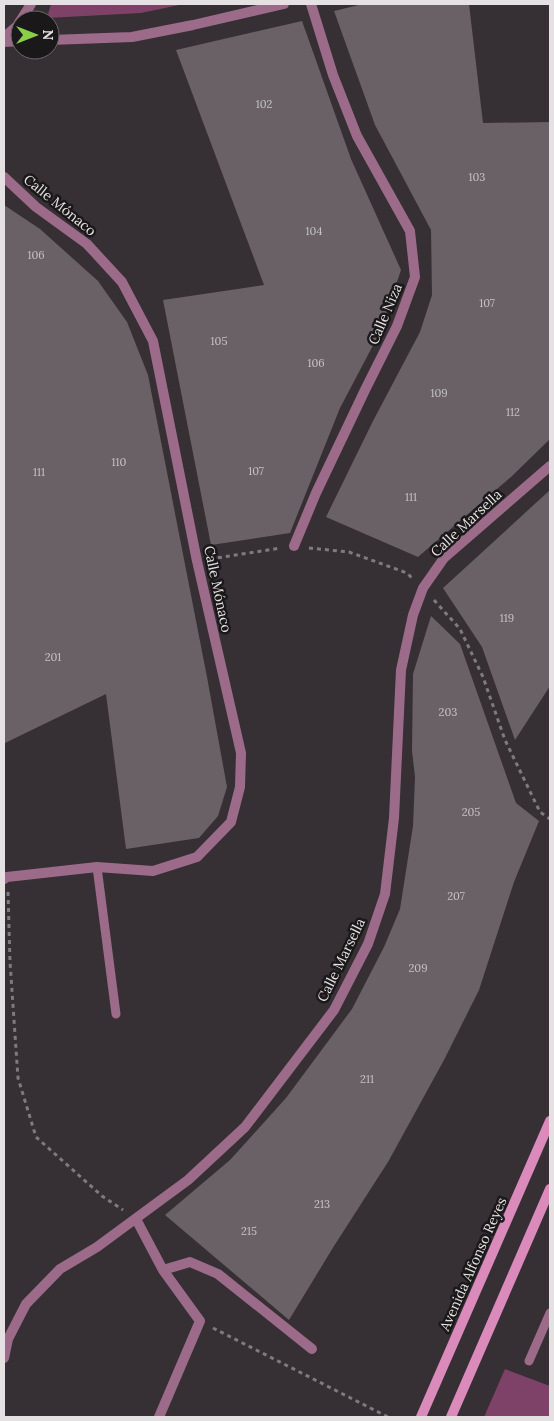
<svg xmlns="http://www.w3.org/2000/svg" width="554" height="1421" viewBox="0 0 554 1421" font-family="Lora,serif">
<style>
.green{fill:#7e4268}
.building{fill:#696166}
.lines{fill:none;stroke-linecap:round;stroke-linejoin:round}
.path{stroke:#807a7e;stroke-width:3;stroke-dasharray:4 4;stroke-linecap:butt}
.service{stroke:#9d6b8a;stroke-width:9}
.minor{stroke:#9d6b8a;stroke-width:10}
.secondary{stroke:#da8bbc;stroke-width:10}
.labels{text-anchor:middle;stroke-width:5;stroke-linejoin:round;paint-order:stroke}
.number-label{font-size:11px;fill:#c6c1c4}
.street-label{font-size:14px;fill:#e5e1e3;stroke:#1b181a}
</style>
<rect width="100%" height="100%" fill="#362f33"/>
<path class="green" d="M51,4H184L141,13L47,18Z
M505,1369L550,1386V1417H484Z"/>
<path class="building" d="M363,4H469L483,123L550,122V439L511,477L418,557L326,517L373,421L420,332L432,295L431,230L375,125L334,11Z
M302,21L351,159L401,270L380,332L340,408L290,533L211,545L163,300L264,285L176,50Z
M4,205L40,229L98,281L127,322L148,375L207,677L227,787L218,816L199,838L126,849L106,694L5,743L4,742Z
M550,490V686L515,740L482,647L443,588Z
M431,616L460,644L516,803L539,821L514,882L479,990L444,1060L388,1162L334,1246L289,1320L165,1215L230,1160L286,1098L352,1009L384,947L400,909L413,826L415,777L412,751L413,674Z"/>
<g class="lines">
<path class="path" d="M309,548L349,552L407,573L412,578
M210,559L281,548
M434,600L460,629L483,677L505,740L540,812L550,819
M8,892L10,962L18,1078L36,1137L102,1196L123,1210
M213,1328L388,1417"/>
<path class="service" d="M97,867L116,1014
M529,1361L550,1313"/>
<path class="minor" d="M21,20L31,4
M4,37L17,26L20,21
M50,40L132,37L193,25L284,4
M4,42L20,41
M4,177L36,207L87,244L122,282L153,341L197,561L241,753L240,787L231,822L197,857L153,871L97,867L7,877L4,879
M294,546L316,493L365,390L397,326L415,277L410,231L357,136L333,75L311,4
M136,1219L163,1270L200,1321L159,1417
M163,1270L190,1262L218,1274L312,1349
M4,1358L8,1339L26,1304L60,1269L97,1247L188,1180L245,1127L334,1010L368,944L385,894L394,818L401,670L413,615L423,588L444,558L550,466"/>
<path class="secondary" d="M421,1417L550,1121
M451,1417L550,1189"/>
</g>
<g class="labels">
<g class="number-label">
<text x="264" y="108">102</text>
<text x="477" y="181">103</text>
<text x="314" y="235">104</text>
<text x="36" y="259">106</text>
<text x="487" y="307">107</text>
<text x="219" y="345">105</text>
<text x="316" y="367">106</text>
<text x="439" y="397">109</text>
<text x="513" y="416">112</text>
<text x="119" y="466">110</text>
<text x="256" y="475">107</text>
<text x="39" y="476">111</text>
<text x="411" y="501">111</text>
<text x="507" y="622">119</text>
<text x="53" y="661">201</text>
<text x="448" y="716">203</text>
<text x="471" y="816">205</text>
<text x="456" y="900">207</text>
<text x="418" y="972">209</text>
<text x="367" y="1083">211</text>
<text x="322" y="1208">213</text>
<text x="249" y="1235">215</text>
</g>
<g class="street-label">
<text transform="translate(60 205) rotate(39)" y="5">Calle Mónaco</text>
<text transform="translate(385 314) rotate(-67)" y="5">Calle Niza</text>
<text transform="translate(466 523) rotate(-43)" y="5">Calle Marsella</text>
<text transform="translate(218 589) rotate(78)" y="5">Calle Mónaco</text>
<text transform="translate(341 960) rotate(-64)" y="5">Calle Marsella</text>
<text transform="translate(473 1264) rotate(-66)" y="5">Avenida Alfonso Reyes</text>
</g>
</g>
<rect width="554" height="1421" fill="none" stroke="#e5e1e3" stroke-width="10"/>
<g transform="translate(35 35) rotate(90)"><circle r="24" fill="#1b181a" stroke="#6c686a"/>
<path d="M0-4L9 19L0 12L-9 19Z" fill="#89cf48"/>
<text y="-8" font-size="14" font-weight="bold" text-anchor="middle" fill="#e5e1e3">N</text>
</g>
</svg>
